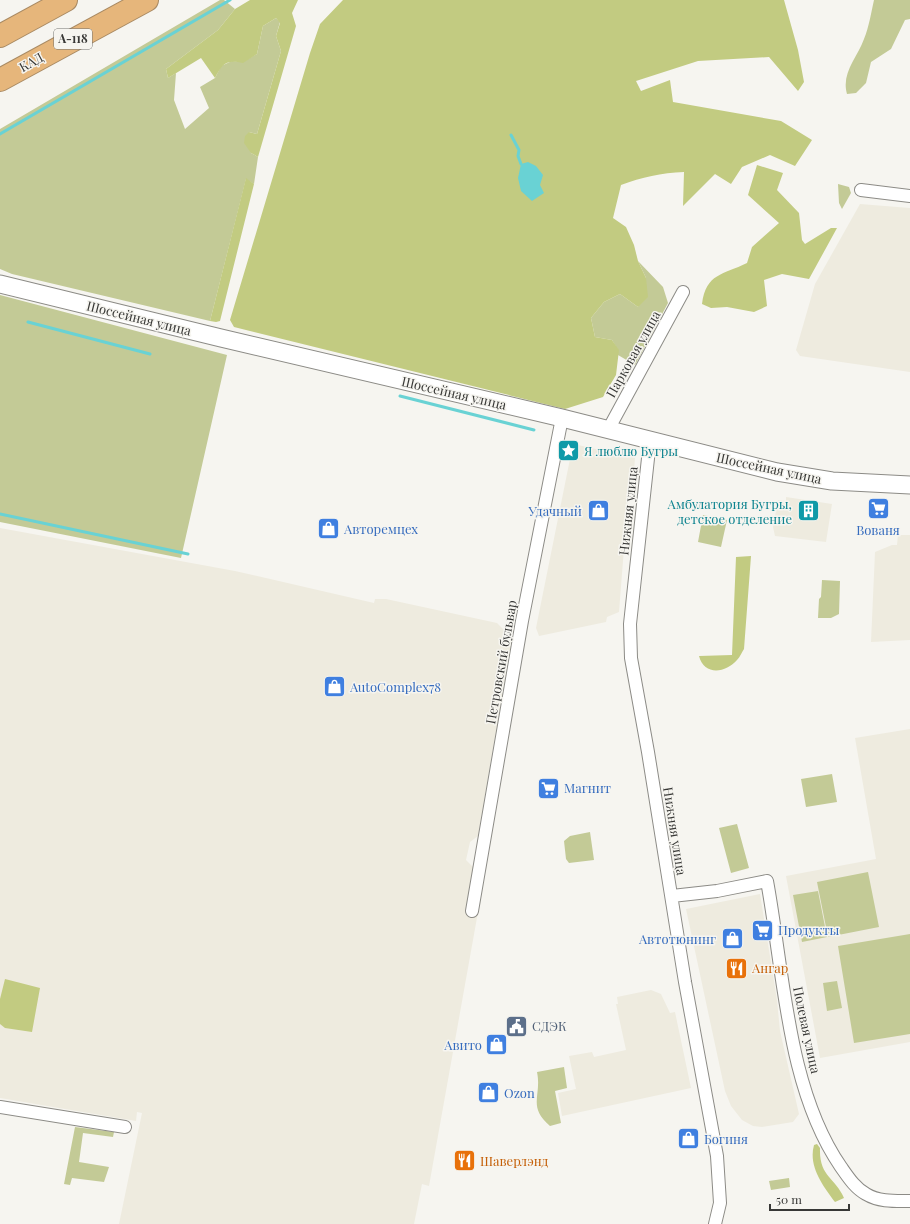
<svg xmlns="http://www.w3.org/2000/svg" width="910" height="1224" viewBox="0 0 910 1224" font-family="'Playfair Display',serif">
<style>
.built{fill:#eeebdf}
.green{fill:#c3ca96}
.forest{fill:#c2cb81}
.water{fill:#69d2d4}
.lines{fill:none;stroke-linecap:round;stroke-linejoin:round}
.stream{stroke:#69d2d4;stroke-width:3}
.minor-casing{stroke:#8c8b86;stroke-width:14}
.secondary-casing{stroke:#8c8b86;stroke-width:19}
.motorway-casing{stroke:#a98a63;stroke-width:24}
.minor{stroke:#fff;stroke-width:12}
.secondary{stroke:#fff;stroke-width:17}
.motorway{stroke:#e6b67b;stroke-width:22}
.labels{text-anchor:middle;stroke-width:3;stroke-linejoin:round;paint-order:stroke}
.shield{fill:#f6f5f0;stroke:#71716e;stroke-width:1}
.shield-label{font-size:12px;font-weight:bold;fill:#383836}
.street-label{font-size:13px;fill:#383836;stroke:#f6f5f0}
.culture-label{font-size:13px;fill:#0d838f;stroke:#f6f5f0;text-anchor:start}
.shop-label{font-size:13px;fill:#366cbe;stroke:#f6f5f0;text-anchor:start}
.food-label{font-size:13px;fill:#c56008;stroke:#f6f5f0;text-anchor:start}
.service-label{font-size:13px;fill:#4e5e75;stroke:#f6f5f0;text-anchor:start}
</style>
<rect width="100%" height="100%" fill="#f6f5f0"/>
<path class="built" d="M860,204L910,208V372L800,356L796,350L815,284Z
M578,445L635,458L633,484H629L619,612L607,617L606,622L539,636L536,628L572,449Z
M786,497L832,504L826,542L775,536L773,527L778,500L786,501Z
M0,528L235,571L374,603L375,599H386L497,623L512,638L478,836L470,842L466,860L473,867L466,909L478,912L429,1186L422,1184L414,1224H119L142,1113L137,1112L136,1121L0,1098Z
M898,535H910V640L871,642L875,552L892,545H897Z
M910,729V1042L820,1058L786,876L876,859L855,738Z
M760,894L777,1000L780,1031L799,1114L793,1122L762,1127L753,1126L742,1120L731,1106L725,1091L686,909Z
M651,990L661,994L670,1013L675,1012L691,1088L562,1116L558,1093L576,1089L569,1056L592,1052L594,1057L626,1050L616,1004H618L617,997Z"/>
<path class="green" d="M220,0H224L235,9L218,30L166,69L168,78L176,73L174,100L185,129L209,108L200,87L215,78L221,66L232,61L243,62L257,54L263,26L276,18L280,22L276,36L281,51L257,134L249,132L251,153L258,157L254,184L246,179L210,321L12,274L0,269V129Z
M874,0H910V19L905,20L891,49L871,62L866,83L856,93L847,94C841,73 857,58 864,39C869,27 871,13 874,0Z
M838,184L849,187L851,193L842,209L839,203Z
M638,261L663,287L668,303L635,365L618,355V350L612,340L595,337L591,318L604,302L620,294L638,307L646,278Z
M0,295L227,355L181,558L0,522Z
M703,515L727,520L721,547L698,542Z
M822,580L840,581L839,614L831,618H818L819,599L821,597Z
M832,774L837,802L806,807L801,779Z
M737,824L749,868L731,873L719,828Z
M590,832L594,860L569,863L566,859L564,841L570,836Z
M868,872L879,927L828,937L817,882Z
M818,891L827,937L802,942L793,895Z
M910,934V1034L854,1043L838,946Z
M837,981L842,1008L827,1011L823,983Z
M564,1067L567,1088L555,1091L561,1123L550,1126C527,1106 542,1096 537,1072Z
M75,1127L114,1132L113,1137L83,1133L79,1162L109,1167L104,1182L72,1178L70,1185L64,1184Z
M789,1178L790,1187L771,1190L769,1181Z"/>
<path class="forest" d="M250,0H298L292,13L296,26L258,157L251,153L244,143L245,136L249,132L257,134L281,51L276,36L280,23L276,18L263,26L257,54L243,63C226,59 222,64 215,78L201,58L168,78L166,69L218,30L235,9Z
M343,0H784L798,50L804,82L798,91L769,57L698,61L636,81L641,91L670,80L673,102L781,121L812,140L795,166L770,155L742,167L731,184L715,174L683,206L684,172C661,173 642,177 621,185L613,218L626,227L634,245L638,261L646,278L648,297L638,307L620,294L604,302L591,318L595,337L612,340L619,350L616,375L603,397L565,409L234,327L230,320L310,53L320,24Z
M757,165L783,173L777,190L799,213L802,240L805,244L831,228H837L809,279L782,274L764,280L767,306L754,312L727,307L711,308L702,304C706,273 723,275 747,263L752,247L779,223L748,195Z
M246,178L254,184L220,321L216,322L210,321Z
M751,556L744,649C742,652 740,657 737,660C726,673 704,676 699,656L732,655L736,557Z
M5,979L40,988L32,1032L5,1028L0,1024V999Z
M817,1144L820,1148C819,1177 835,1177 844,1198L835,1202C823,1186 808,1166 814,1145Z"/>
<path class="water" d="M528,162L536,166L543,175L540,185L544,193L532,201L521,191L518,178L521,164Z"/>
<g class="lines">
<path class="stream" d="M0,134L230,0
M511,135L519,150L518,156L521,164
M28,322L150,354
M400,396L534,430
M0,514L188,554"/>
<defs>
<path id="minor" d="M861,190L910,196
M608,430L683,292
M650,440L630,624L631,658L648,752L685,982L717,1156L720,1203L715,1224
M672,896L717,891L767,881C784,973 787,1089 841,1167C848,1177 855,1188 866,1194C879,1202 895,1201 910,1201
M472,911L522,621L562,418
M0,1107L125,1127"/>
<path id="secondary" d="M0,284L221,338L562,418L777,472L832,481L910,485"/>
<path id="motorway" d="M0,36L66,0
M0,80L147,0"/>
</defs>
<use href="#minor" class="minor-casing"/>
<use href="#secondary" class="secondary-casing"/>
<use href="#motorway" class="motorway-casing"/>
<use href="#minor" class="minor"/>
<use href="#secondary" class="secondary"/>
<use href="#motorway" class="motorway"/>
</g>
<defs>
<symbol id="sight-square" viewBox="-11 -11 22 22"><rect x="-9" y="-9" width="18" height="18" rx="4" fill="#0f9aa8" stroke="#f6f5f0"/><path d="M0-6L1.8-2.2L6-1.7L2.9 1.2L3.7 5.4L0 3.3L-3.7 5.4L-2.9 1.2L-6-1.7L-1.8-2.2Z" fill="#fff"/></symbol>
<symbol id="supermarket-square" viewBox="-11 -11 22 22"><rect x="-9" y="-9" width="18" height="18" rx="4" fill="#3f7fe0" stroke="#f6f5f0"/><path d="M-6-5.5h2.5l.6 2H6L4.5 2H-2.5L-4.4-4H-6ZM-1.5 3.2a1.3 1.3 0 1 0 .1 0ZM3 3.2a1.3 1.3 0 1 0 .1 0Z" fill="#fff"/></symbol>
<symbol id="shop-square" viewBox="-11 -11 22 22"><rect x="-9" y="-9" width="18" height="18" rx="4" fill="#3f7fe0" stroke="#f6f5f0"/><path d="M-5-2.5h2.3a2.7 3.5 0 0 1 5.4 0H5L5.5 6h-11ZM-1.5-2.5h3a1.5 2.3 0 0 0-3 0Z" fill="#fff"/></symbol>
<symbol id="building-square" viewBox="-11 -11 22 22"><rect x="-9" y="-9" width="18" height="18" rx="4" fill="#0f9aa8" stroke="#f6f5f0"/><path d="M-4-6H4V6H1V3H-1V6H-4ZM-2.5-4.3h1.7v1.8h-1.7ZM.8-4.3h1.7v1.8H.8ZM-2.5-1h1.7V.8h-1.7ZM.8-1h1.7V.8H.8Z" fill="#fff"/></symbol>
<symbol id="restaurant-square" viewBox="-11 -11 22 22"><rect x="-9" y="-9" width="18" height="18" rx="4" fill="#e8710a" stroke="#f6f5f0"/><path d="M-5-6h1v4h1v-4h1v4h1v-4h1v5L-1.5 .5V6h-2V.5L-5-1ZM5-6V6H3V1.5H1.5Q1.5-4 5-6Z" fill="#fff"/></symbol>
<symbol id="civic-square" viewBox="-11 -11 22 22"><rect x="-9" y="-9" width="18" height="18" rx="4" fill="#5c6f8a" stroke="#f6f5f0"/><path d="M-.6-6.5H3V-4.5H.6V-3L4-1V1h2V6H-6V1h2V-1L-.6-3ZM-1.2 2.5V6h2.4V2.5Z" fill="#fff"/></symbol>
</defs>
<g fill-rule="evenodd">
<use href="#sight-square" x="556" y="438" width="25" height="25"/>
<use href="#supermarket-square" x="866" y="496" width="25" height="25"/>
<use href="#shop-square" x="586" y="498" width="25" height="25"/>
<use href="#building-square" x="796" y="498" width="25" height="25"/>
<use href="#shop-square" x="316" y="516" width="25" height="25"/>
<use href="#shop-square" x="322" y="674" width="25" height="25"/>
<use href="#supermarket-square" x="536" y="776" width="25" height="25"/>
<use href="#supermarket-square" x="750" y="918" width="25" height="25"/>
<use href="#shop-square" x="720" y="926" width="25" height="25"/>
<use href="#restaurant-square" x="724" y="956" width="25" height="25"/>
<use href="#civic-square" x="504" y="1014" width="25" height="25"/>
<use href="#shop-square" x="484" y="1032" width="25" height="25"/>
<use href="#shop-square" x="476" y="1080" width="25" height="25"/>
<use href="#shop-square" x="676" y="1126" width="25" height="25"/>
<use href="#restaurant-square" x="452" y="1148" width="25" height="25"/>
</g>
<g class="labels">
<rect class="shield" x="54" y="29" width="38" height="20" rx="3"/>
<g class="shield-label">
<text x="73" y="43">А-118</text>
</g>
<g class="street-label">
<text transform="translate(31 62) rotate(-29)" y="5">КАД</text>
<text transform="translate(139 318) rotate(14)" y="5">Шоссейная улица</text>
<text transform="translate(633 354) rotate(-61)" y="5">Парковая улица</text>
<text transform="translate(454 393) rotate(13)" y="5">Шоссейная улица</text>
<text transform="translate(769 468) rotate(12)" y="5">Шоссейная улица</text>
<text transform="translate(628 511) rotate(-84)" y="5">Нижняя улица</text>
<text transform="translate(501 662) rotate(-80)" y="5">Петровский бульвар</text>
<text transform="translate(675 831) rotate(81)" y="5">Нижняя улица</text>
<text transform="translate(807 1030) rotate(78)" y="5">Полевая улица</text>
</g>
<g class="culture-label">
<text x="584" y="456">Я люблю Бугры</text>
<text x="792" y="509" text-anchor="end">Амбулатория Бугры,<tspan x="792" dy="15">детское отделение</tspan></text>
</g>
<g class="shop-label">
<text x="582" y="516" text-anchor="end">Удачный</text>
<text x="344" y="534">Авторемцех</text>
<text x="878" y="535" text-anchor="middle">Вованя</text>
<text x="350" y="692">AutoComplex78</text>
<text x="564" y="793">Магнит</text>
<text x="778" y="935">Продукты</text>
<text x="716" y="944" text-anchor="end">Автотюнинг</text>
<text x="482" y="1050" text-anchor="end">Авито</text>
<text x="504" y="1098">Ozon</text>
<text x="704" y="1144">Богиня</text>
</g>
<g class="food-label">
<text x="752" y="973">Ангар</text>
<text x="480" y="1166">Шаверлэнд</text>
</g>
<g class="service-label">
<text x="532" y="1031">СДЭК</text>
</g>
</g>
<path d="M770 1204v6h79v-6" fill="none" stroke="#383836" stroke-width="2"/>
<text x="776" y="1204" font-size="12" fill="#383836" stroke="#f6f5f0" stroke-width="3" paint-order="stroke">50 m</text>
</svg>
